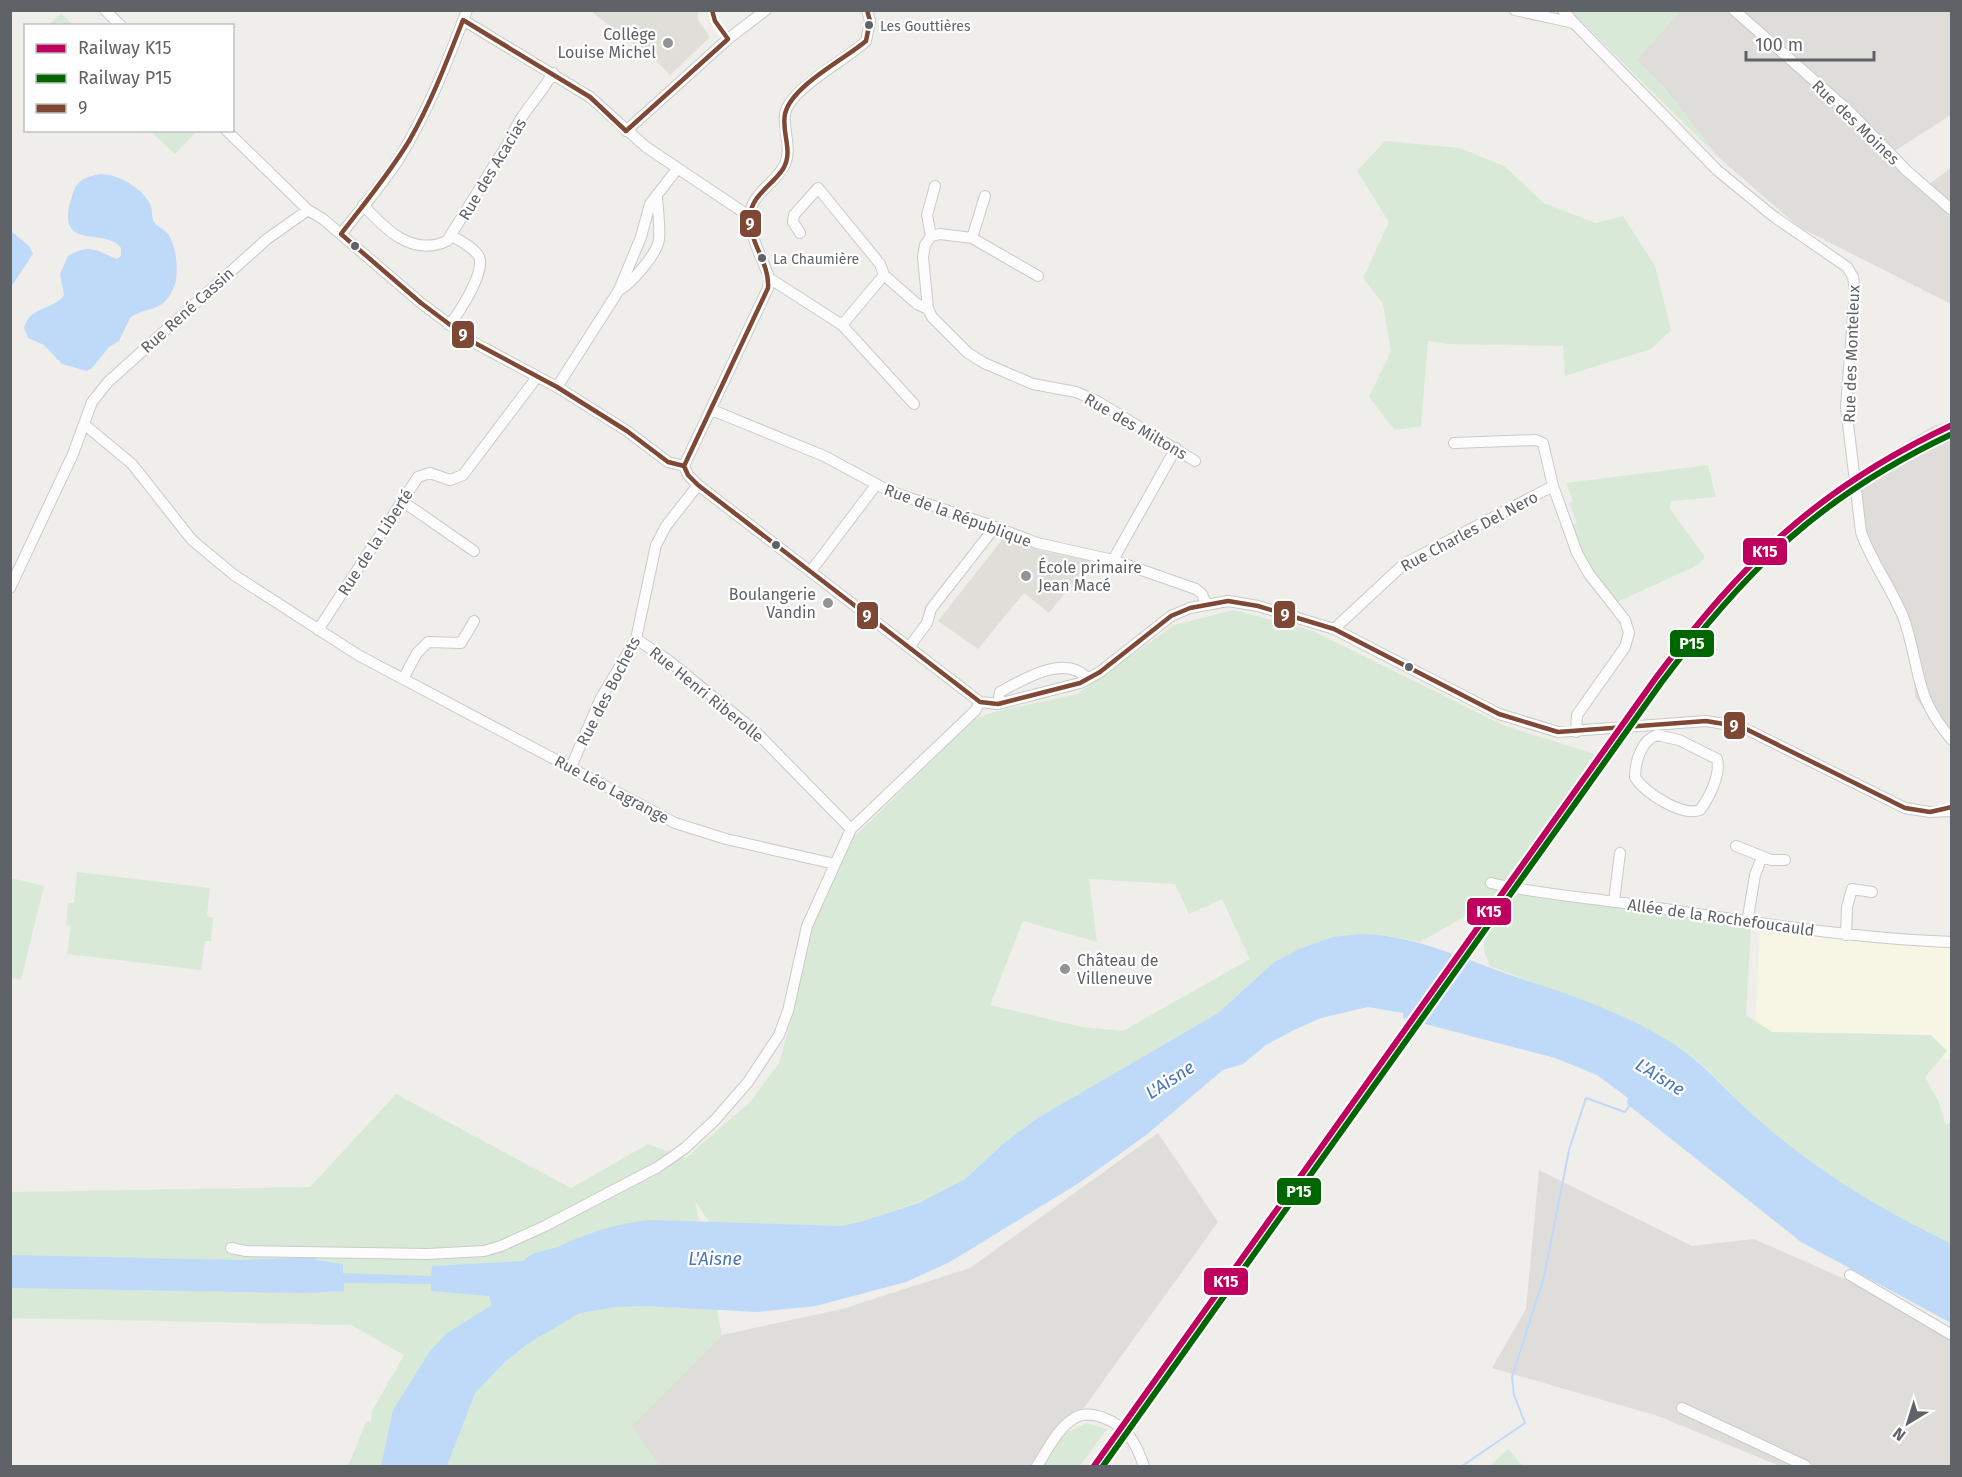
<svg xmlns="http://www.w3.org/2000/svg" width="1962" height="1477" viewBox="0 0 1962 1477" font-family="'Fira Sans',sans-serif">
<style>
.commercial{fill:#f7f5e4}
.industrial{fill:#dfddda}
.education{fill:#dfded8}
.green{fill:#d8ead7;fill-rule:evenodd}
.water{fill:#bfdaf8}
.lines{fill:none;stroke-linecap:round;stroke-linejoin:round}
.stream{stroke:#bfdaf8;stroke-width:2}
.minor-casing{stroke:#cbcacb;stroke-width:12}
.minor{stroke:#fdfcfc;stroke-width:10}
.rail{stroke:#e4e4e3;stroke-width:2;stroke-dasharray:1.5 8;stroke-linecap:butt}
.bus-1-casing{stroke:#fff;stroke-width:9}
.bus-1{stroke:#7f4835;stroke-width:4.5}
.rail-1-casing{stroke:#fff;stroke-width:10}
.rail-2-casing{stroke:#fff;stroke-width:10}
.rail-1{stroke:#bf005f;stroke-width:6}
.rail-2{stroke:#060;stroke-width:6}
.bus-dot{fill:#5f6267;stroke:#fff;stroke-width:2}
.poi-dot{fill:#919395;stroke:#fff;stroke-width:2}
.labels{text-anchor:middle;stroke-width:4.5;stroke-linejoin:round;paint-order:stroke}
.bus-label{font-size:14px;fill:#5f6267;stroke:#fff;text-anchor:start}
.poi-label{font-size:16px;fill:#5f6267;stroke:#fff;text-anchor:end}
.street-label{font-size:16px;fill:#5f6267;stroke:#fff}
.water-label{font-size:18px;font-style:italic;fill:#4875ba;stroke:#fff}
.line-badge{stroke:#fff;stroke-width:2}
.badge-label{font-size:16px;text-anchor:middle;font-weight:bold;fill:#fff}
</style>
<rect width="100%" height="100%" fill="#efeeea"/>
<path class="commercial" d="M1760,932L1951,947V1060L1755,1036Z"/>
<path class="industrial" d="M1680,11H1951V115L1893,152L1929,184L1951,168V304L1799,227L1717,156L1667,91L1636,60Z
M1951,421V744L1915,697L1910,623L1870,555L1845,479L1933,426Z
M1158,1133L1218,1222L1042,1466H659L631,1426L722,1335L842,1309L970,1268Z
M1539,1170L1692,1246L1754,1239L1931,1317L1951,1329V1466H1780L1658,1416L1492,1368L1526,1309Z"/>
<path class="education" d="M591,11H698V20L710,37L670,75L645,49L642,51Z
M1005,536L1039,550L1091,561L1049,613L1024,593L978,649L938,621Z"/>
<path class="green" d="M1571,11H1680L1637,60L1667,91L1717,156Z
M61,13L73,25H48Z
M150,131H197L175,154Z
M1385,141L1460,148L1504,166L1544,203L1596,223L1623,216L1655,266L1671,330L1651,349L1565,376L1563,346L1448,344L1428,341L1421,426L1395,430L1369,397L1391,351L1383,304L1363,278L1389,222L1357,171Z
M1708,465L1716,497L1671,501L1670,509L1705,557L1698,565L1615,603L1597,583L1570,525L1577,523L1569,503L1573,501L1566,483Z
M1234,610L1313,631L1505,726L1598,755L1488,903L1420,942L1390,936L1332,937L1299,949L1274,962L1218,1013L1039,1117L1004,1143L965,1179L933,1197L863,1221L841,1226L710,1223L695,1201L722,1335L632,1426L659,1466H348L366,1422L371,1421L372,1411L404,1355L351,1325L11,1318V1192L310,1187L396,1094L571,1188L648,1144L686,1158L750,1102L779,1063L790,1024L809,934L854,837L973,720L994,712L1077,694L1174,625ZM1089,879L1175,884L1189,914L1222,899L1250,959L1123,1031L1082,1027L990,1005L1023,921L1097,942Z
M77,872L210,888L207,916L213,918L211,941H205L201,970L67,954L71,926L66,925L68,903H74Z
M11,878L44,886L21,980L11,978Z
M1514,894L1555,897L1751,927L1746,1015L1772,1032L1931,1035L1947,1051L1925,1077L1938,1100L1946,1125L1951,1122V1244C1880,1209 1821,1174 1760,1122C1732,1098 1712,1068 1680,1048C1620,1011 1553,991 1490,966L1484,952V938Z
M1087,1423L1107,1429L1080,1466H1042L1066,1433Z
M1508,1449L1523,1466H1489L1491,1465Z"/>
<path class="water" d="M101,174C118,174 142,188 150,204C153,210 151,217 154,222C158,227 164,229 168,234C176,245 179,271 175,284C164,315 147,305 130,318L119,341L109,347L92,368L87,371L62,364L44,345L28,338L24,328C30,305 53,311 64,295L60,274L68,256C90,243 97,251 117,259L121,256V248C105,225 50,256 74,190C79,178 89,176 101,174Z
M11,231L29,246L33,254L11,287Z
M1361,934C1418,935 1472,963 1528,981C1578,997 1639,1019 1684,1051C1713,1072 1734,1100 1761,1122C1821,1174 1880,1209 1952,1244L1951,1323L1801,1242L1627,1104L1628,1098L1597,1075L1555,1058L1410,1020L1403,1018V1013L1368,1007L1321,1018L1294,1030L1266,1045L1243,1064L1223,1070L1145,1136L1079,1183L950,1262L906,1282L816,1306L757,1312L646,1306L616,1307L580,1313L529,1343L506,1361L475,1393L447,1466H381L393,1410L430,1351L447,1333L492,1305L489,1296L431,1291V1284L356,1283H344V1291L305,1293L11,1288V1255L240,1260L316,1257V1260L343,1264V1273L431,1276L432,1266L524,1261C532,1250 550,1251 562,1245C591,1232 618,1223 650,1220L841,1226L863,1221L921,1202L965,1179L1004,1143L1039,1117L1218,1013L1274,962L1299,949L1332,937Z"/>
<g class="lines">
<path class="stream" d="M1462,1466L1525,1423L1514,1395L1512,1377L1544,1277L1569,1150L1586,1098L1625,1112L1631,1104"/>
<defs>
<path id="minor" d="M105,10L121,26
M1515,10L1574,23L1717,170L1773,216L1847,267L1853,277L1855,291L1846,407L1861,532C1872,564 1894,591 1905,622C1921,672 1914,696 1952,740
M1563,10L1574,23
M1734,10L1850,112L1907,171L1952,210
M463,20L590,97L646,147L749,216
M226,130L308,210
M626,131L728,39L766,10
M935,186L927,215L931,236L925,245L923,257L928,309L932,317L968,353L984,363L1033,384L1076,392L1097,401L1195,461
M985,196L972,238L1038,276
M363,205C385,229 412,257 447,241L510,140C519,115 540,96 553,73
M308,210L323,219L421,303L473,342L557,387L627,431L668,462L684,466
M800,233L793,222L794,215L818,188L880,264L884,275L842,325
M341,234C361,209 383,184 400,157C428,111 448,61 467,10
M931,236L940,234L972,238
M884,275L917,304L928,309
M769,278L842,325L914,404
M619,290C630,285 658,253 659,239C660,226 658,210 657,197
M449,325C460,312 482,277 480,260C479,251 460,240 451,236
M557,387L619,290L641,237L650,204L677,169
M712,410L824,456L889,491L987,524L1037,543L1113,560L1196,589L1202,594L1206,604
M85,425L132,464L192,540L234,575L358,655L675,823L726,839L835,864
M1454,443L1536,440L1543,443L1553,486L1577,553L1589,574L1625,620L1629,633L1625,647L1577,715L1576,732
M684,466L688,475L698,485L980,702L998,704L1080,683L1100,672L1171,616L1190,608L1228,601L1258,606L1334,629L1499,714L1558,732L1706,721L1742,727L1905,808L1930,812L1952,811
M684,466L768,288L769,278C762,255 740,223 755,200C763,187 779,178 785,164C792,148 783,130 785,114C789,89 848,59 866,41L870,21L867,10
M402,501L474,551
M1113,560L1176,448
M811,571L876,485
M10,588L73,454L92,402L108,382L267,239L308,210
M1334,629L1404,564L1553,486
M318,630L418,477L430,473L450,480L463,475L537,377
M636,639L668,660L755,731L851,829
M910,646L927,623L931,609L995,527
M403,679L417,653L428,642L461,643L474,621
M998,704L1000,692C1024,679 1065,653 1088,679
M1657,735L1679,740L1717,759C1721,775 1709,798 1700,810C1683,817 1644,793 1635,777C1635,763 1641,740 1657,735Z
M571,767L601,698L636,639L656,545L666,526L698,485
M1736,846L1771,860H1785
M1491,883C1541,895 1594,898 1644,906C1747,921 1848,938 1952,942
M1614,901L1620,853
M1747,923L1755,875L1762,857
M1846,935L1847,907L1852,889L1872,892
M231,1248L246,1251L427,1254L484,1251L501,1246L545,1226L658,1167L685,1148L715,1120L748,1082L779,1035L788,1011L807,926L851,829L975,711L980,702
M1850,1275L1952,1335
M1682,1408L1806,1466
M1037,1466C1047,1451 1057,1429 1073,1419C1090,1407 1119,1422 1130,1437C1137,1446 1140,1456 1144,1466"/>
</defs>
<use href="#minor" class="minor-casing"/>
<use href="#minor" class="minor"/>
<path class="rail" d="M1897,279L1952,304"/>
<defs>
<path id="bus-1" d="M684,466L688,475L698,485L980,702L998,704L1080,683L1100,672L1171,616L1190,608L1228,601L1258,606L1334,629L1499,714L1558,732L1706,721L1742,727L1905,808L1930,812L1952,807
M684,466L668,462L627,431L557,387L473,342L421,303L341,234C364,204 389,174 409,141C431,103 447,61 463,20L590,97L626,131L728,39L715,21L712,10
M684,466L768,288C770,263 749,243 750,217C751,195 772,186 783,169C794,151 781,133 785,114C791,86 845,59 866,41L870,21L867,10"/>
</defs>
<use href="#bus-1" class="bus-1-casing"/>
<use href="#bus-1" class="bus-1"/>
<defs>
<path id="rail-1" d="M1094,1466L1655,679C1744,561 1816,489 1952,425"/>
<path id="rail-2" d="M1103,1466L1661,683C1747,568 1820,496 1952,434"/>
</defs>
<use href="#rail-1" class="rail-1-casing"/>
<use href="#rail-2" class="rail-2-casing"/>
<use href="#rail-1" class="rail-1"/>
<use href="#rail-2" class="rail-2"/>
</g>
<g class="bus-dot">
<circle cx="869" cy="25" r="5"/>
<circle cx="355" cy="246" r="5"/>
<circle cx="762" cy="258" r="5"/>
<circle cx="776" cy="545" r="5"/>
<circle cx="1409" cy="667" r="5"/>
</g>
<g class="poi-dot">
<circle cx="668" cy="43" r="6"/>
<circle cx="1026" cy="576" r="6"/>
<circle cx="828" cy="603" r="6"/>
<circle cx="1065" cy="969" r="6"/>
</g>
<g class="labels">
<g class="bus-label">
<text x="880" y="31">Les Gouttières</text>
<text x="773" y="264">La Chaumière</text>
</g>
<g class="poi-label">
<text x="656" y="40">Collège<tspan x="656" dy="18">Louise Michel</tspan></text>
<text x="1038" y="573" text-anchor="start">École primaire<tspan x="1038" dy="18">Jean Macé</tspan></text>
<text x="816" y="600">Boulangerie<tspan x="816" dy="18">Vandin</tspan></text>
<text x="1077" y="966" text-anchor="start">Château de<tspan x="1077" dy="18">Villeneuve</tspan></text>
</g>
<g class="street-label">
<text transform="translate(1856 122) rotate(44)" y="6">Rue des Moines</text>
<text transform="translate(492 169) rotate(-59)" y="6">Rue des Acacias</text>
<text transform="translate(187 310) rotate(-42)" y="6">Rue René Cassin</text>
<text transform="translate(1851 354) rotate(-88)" y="6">Rue des Monteleux</text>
<text transform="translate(1136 426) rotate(30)" y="6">Rue des Miltons</text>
<text transform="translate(958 515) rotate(20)" y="6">Rue de la République</text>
<text transform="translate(1469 531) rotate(-28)" y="6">Rue Charles Del Nero</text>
<text transform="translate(375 542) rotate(-57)" y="6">Rue de la Liberté</text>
<text transform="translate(608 691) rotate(-63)" y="6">Rue des Bochets</text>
<text transform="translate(707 694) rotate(39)" y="6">Rue Henri Riberolle</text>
<text transform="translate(612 789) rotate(28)" y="6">Rue Léo Lagrange</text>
<text transform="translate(1721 917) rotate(8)" y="6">Allée de la Rochefoucauld</text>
</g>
<g class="water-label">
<text transform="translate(1660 1077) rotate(32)" y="6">L'Aisne</text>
<text transform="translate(1170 1080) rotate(-33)" y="6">L'Aisne</text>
<text x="715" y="1265">L'Aisne</text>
</g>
</g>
<g class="line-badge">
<rect x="739" y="209" width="23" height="29" rx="6" fill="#7f4835"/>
<rect x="451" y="320" width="24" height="29" rx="6" fill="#7f4835"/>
<rect x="1742" y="537" width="46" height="29" rx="6" fill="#bf005f"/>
<rect x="1273" y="600" width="23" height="29" rx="6" fill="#7f4835"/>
<rect x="856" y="601" width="23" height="29" rx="6" fill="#7f4835"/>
<rect x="1669" y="629" width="46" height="29" rx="6" fill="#060"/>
<rect x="1723" y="711" width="23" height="29" rx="6" fill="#7f4835"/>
<rect x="1466" y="897" width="46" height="29" rx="6" fill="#bf005f"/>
<rect x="1276" y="1177" width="46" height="29" rx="6" fill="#060"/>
<rect x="1203" y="1267" width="46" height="29" rx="6" fill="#bf005f"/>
</g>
<g class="badge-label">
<text x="750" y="229">9</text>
<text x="463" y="340">9</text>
<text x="1765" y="557">K15</text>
<text x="1285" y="620">9</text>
<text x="867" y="621">9</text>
<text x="1692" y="649">P15</text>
<text x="1734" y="731">9</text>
<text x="1489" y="917">K15</text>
<text x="1299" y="1197">P15</text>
<text x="1226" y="1287">K15</text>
</g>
<rect width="1962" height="1477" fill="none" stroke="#5f6267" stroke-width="24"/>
<rect x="24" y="24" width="210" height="108" fill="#ffffff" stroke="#bfc0c2" stroke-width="1.5"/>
<rect x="36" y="44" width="30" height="9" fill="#bf005f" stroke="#bfc0c2" stroke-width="1.5"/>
<text x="78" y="54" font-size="18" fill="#5f6267">Railway K15</text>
<rect x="36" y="74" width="30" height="9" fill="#006600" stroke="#bfc0c2" stroke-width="1.5"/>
<text x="78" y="84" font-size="18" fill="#5f6267">Railway P15</text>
<rect x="36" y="104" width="30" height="9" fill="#7f4835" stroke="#bfc0c2" stroke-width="1.5"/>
<text x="78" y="114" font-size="18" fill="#5f6267">9</text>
<g transform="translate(1908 1423) rotate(218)" stroke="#ffffff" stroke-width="4.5" paint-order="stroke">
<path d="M0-4.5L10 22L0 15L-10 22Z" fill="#5f6267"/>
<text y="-9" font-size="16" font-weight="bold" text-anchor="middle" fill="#5f6267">N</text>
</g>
<path d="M1746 51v9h128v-9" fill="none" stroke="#5f6267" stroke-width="3"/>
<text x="1755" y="51" font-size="18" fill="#5f6267" stroke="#ffffff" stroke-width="4.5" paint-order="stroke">100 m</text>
</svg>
